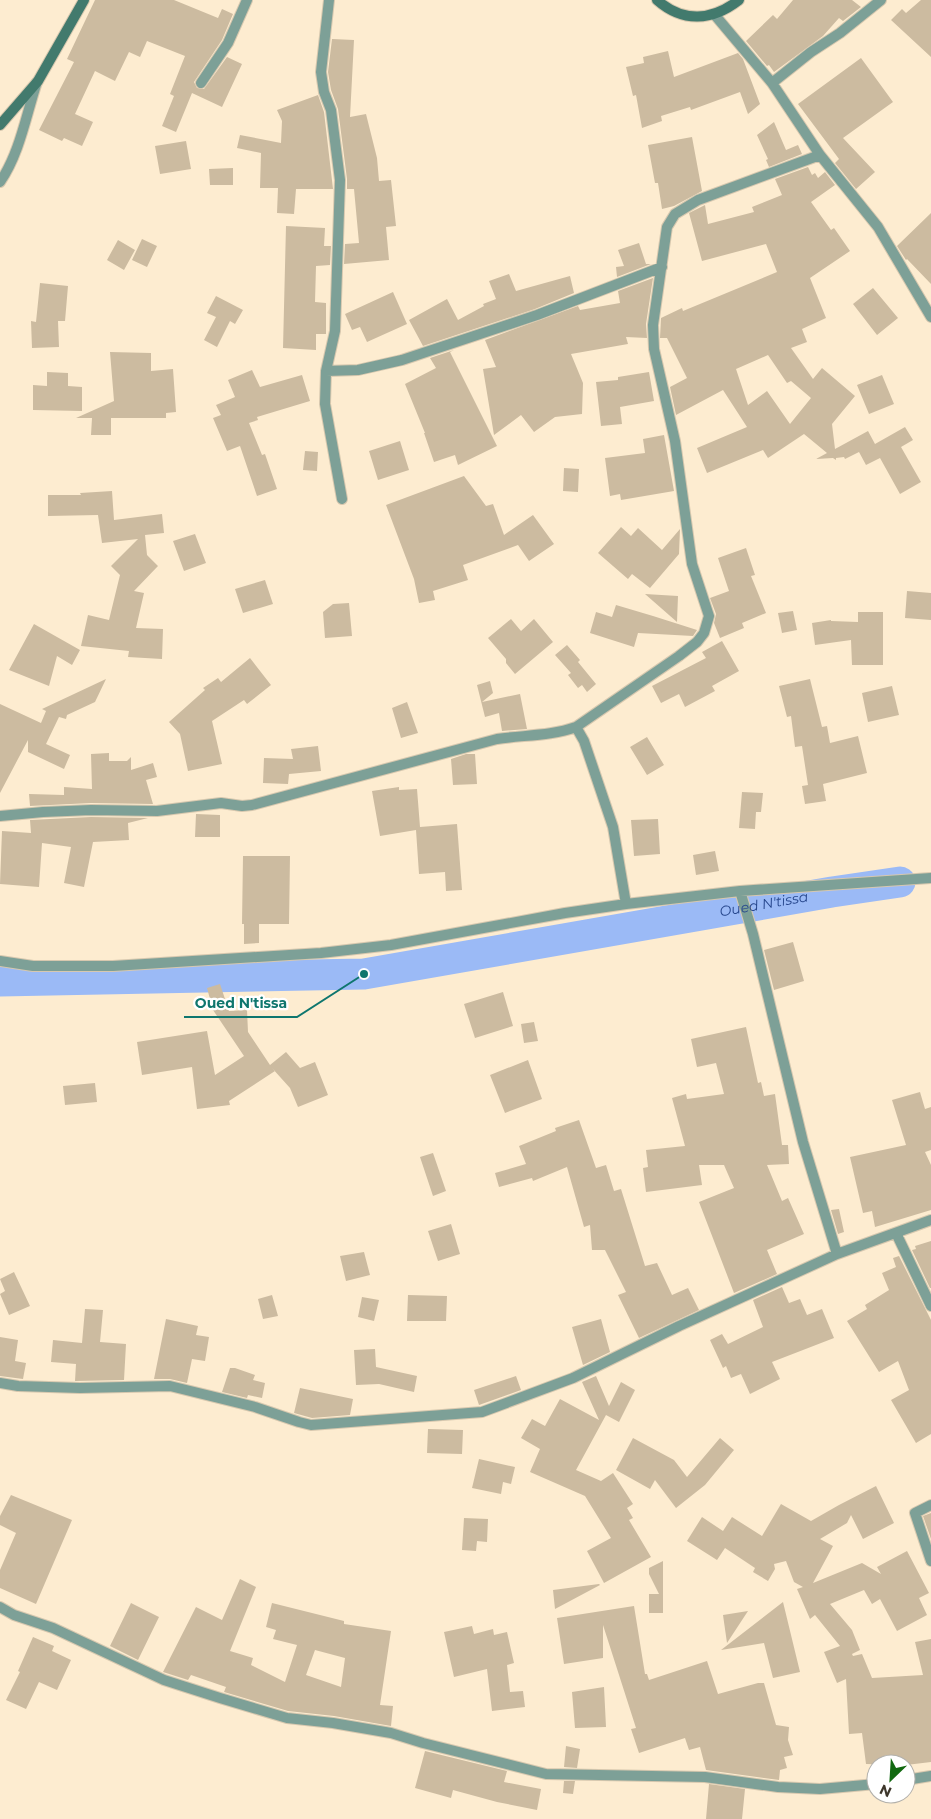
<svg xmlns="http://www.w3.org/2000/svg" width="931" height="1819" viewBox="0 0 931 1819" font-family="Montserrat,sans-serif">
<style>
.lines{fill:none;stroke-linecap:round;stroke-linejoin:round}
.river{stroke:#9bbaf6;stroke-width:31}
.building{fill:#ccbba0;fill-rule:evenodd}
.street-casing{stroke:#d7c8af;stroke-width:12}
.secondary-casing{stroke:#d7c8af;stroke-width:12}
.street{stroke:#7da097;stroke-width:10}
.secondary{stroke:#427a6d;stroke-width:10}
.labels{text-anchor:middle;stroke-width:4.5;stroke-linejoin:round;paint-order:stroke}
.water-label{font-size:14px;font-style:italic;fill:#27478d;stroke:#fff}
.leader{fill:none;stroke:#0f766e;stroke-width:2}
.callout-dot{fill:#0f766e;stroke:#fff;stroke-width:2}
.callout-label{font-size:14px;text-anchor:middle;font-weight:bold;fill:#0f766e;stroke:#fff;stroke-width:4.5;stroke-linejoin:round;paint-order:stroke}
</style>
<rect width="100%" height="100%" fill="#fdecd0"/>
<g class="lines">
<path class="river" id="s1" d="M0,981L364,974L832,892L900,882"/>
</g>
<path class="building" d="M95,0H174L218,18L222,9L233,14L222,40L194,82L197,88L204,89L227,57L242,64L222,107L192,93L176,132L162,126L174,96L170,94L185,56L147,41L140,57L129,52L115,81L95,71L75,114L93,122L82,146L64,138L62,141L39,130L74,62L67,59Z
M793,0H852L861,7L843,21L839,18L823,36L774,72L769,65L767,66L746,41L773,15L777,19Z
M921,0H931V57L891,20L902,9L906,13Z
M332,39L354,40L350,117L366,114L377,158L379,181L391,180L396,226L386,227L389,260L344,264L345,244L359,243L354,189H347V179L338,109L331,90L328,72Z
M668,51L674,77L738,53L743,59L760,104L748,114L740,92L691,110L690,107L661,116L662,121L642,128L636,95L633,96L626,67L644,63L643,57Z
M861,58L893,102L843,138L875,172L856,189L835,163L839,159L798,104Z
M318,95L324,112L333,189H296L294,214L277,213L278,188H260L261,153L237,148L240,135L281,143L282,121L277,110Z
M774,122L786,150L798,145L802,154L769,167L766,160L768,159L757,135Z
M692,137L702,191L674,206L662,209L658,183H655L648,145Z
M186,141L191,169L160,174L155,146Z
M808,167L812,175L815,173L818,178L825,172L835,185L811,202L831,230L834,228L850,251L810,278L826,318L802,329L807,342L791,348L813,379L822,368L855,396L832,424L835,449L868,431L875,444L905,427L913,440L901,447L921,482L900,494L880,458L866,465L859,452L845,459L844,457L836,458V460L833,458L816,459L827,453L804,434L768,458L763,450L707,473L697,448L747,427L723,390L676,415L670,387L687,378L667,338H660L661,318L682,308L683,311L777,272L766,244L702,261L689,213L705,205L708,224L754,212L752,207L782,195L775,179ZM768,355L787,383L791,381L811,398L790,424L767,391L748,405L736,369Z
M233,168V185H210L209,169Z
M931,213V284L907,259L906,260L897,246Z
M286,226L325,228L324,246H331L330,265L316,266L315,302L326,303V334H316V350L283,348Z
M142,239L157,246L147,267L132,260Z
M118,240L135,250L124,270L107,260Z
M639,243L646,264H651L617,277L616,267L624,266L618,250Z
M509,274L516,291L570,276L574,293L535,309L423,346L409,320L447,299L458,320L484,306L483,304L496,299L489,281Z
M653,278L646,324L647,338L626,337L628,344L571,354L583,383L582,414L555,417L534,432L521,415L494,435L483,369L496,367L485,340L578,306L580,310L620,303L618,291Z
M40,283L68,286L65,321H58L59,347L32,348L31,321L36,322Z
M873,288L898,318L877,335L853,304Z
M393,292L407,324L367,342L360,327L352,330L345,314Z
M216,296L243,310L235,324L230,321L217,347L204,340L216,317L207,313Z
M454,350L450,352L497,446L458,465L455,455L434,462L424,433H425L405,384L436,368L430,358Z
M110,352L151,353V371L173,369L176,412L166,413V418H111V435H91L92,418H76L114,401Z
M252,370L260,387L302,375L310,401L257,417L258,420L249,423L262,455L265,454L277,489L257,496L240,446L227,451L213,418L221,415L216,405L235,397L228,380Z
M47,372L68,373V386L82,387V411L33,410V385L47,386Z
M649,372L654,401L620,407L622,424L601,426L596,382L618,380V377Z
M882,375L894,404L869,414L857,385Z
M664,435L674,491L621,500L620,494L610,496L605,458L645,453L643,439Z
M400,441L409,470L378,480L369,451Z
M305,451L318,452L317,471L303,470Z
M564,468L579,469L578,492L563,491Z
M464,476L486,506L493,504L504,535L533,515L554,544L529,561L518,545L463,565L468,580L433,591L435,600L419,603L414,579L386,505Z
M112,491L114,520L162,514L164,533L145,535L147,555L158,566L134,591L144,593L136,628L163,629L162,659L128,657L129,651L81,646L88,615L109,620L120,575L111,566L138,539L102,543L98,515L48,516V495H81L80,493Z
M621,527L631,536L638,528L662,550L680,529L679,554L650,588L632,574L628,579L598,553Z
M195,534L206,563L184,571L173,541Z
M746,548L755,575L751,576L766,613L742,623L744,628L720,638L714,623L716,614L710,598L729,591L718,558Z
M265,580L273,604L243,613L235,589Z
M907,591L931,593V620L905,618Z
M645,594L678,596L677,622Z
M349,603L352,636L325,638L323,612L333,604Z
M616,605L653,616L697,630L693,636L638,633L634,647L590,633L596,612L612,617Z
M793,611L797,630L782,633L778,613Z
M858,612H883V665H852L851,640L815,645L812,623L831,620V621L858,622Z
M511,619L521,631L534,619L553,642L515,674L506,663V659L488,638Z
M34,624L80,650L72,665L57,656L49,686L9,670Z
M722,641L739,671L712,686L715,691L685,707L679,694L661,703L652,686L706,658L702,652Z
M567,645L580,660L578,662L596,684L587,692L582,685L578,688L568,675L571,673L555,655Z
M250,658L271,685L247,704L244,700L212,721L222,764L188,771L180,734L169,722L205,690L203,688L218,678L221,682Z
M106,679L95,702L67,715L66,719L59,717L46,744L70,755L64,769L28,752V740L0,793V704L41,723L46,711L42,709Z
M810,679L822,727L827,726L830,743L858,736L867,773L823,784L826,801L805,804L802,786L808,785L802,746L795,747L791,716L787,717L779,686Z
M490,681L493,693L482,702L520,694L527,729L502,731L499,713L485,717L477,685Z
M892,686L899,715L868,722L862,693Z
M407,702L418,733L401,738L392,708Z
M647,737L664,765L647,775L630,747Z
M318,746L321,771L289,774L288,784L263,783L264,758L293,759L291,749Z
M109,753V761H127L131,757V770L153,763L157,777L146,780L153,804L91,803L30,806L29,794L64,795V787L92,789L91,754Z
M466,754H475L477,784L453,785L451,759Z
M399,787V790L417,789L420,827L457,824L462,890L446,891L445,872L419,874L416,830L380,836L372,791Z
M742,792L763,793L761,812H756L755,829L739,828Z
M196,814L220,815V837H195Z
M91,817L148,818L128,823L129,840L93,842L84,887L64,883L71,847L42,843L39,887L0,884L2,831L31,833L30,820Z
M658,819L660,854L634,856L631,820Z
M715,851L719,871L696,875L693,855Z
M243,856H290L289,924H259V943L244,944V924H242Z
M793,942L804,981L774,990L764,950Z
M220,984L229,1011L247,1010L248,1032L270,1065L286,1052L300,1068L315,1062L328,1095L298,1107L290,1088L272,1068L275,1071L229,1101L230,1105L197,1109L192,1067L142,1075L137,1042L207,1031L215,1075L244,1056L213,1010L207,988Z
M503,992L513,1026L475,1038L464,1004Z
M534,1022L538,1041L524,1043L521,1024Z
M746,1027L758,1083L761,1082L764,1096L775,1094L782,1145H788L789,1164L767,1165L782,1201L788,1198L804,1234L767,1250L777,1274L734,1293L699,1202L734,1188L724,1165H699L702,1185L646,1192L643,1168L648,1167L646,1150L685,1146L672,1098L686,1094L687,1099L724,1094L716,1063L697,1067L691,1039Z
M528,1060L542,1099L505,1113L490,1075Z
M95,1083L97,1102L65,1105L63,1086Z
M920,1092L925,1109L931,1107V1150L925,1152L931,1165V1210L875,1227L872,1211L863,1213L850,1157L906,1145L892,1100Z
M579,1120L596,1168L606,1165L614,1191L621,1189L645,1266L657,1263L672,1295L688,1288L699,1310L639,1338L618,1295L626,1292L605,1250H592L590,1225L584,1227L567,1167L533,1181L532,1178L499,1187L495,1173L526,1164L519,1146L556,1131L555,1128Z
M433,1153L446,1191L433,1196L420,1157Z
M839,1209L844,1232L838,1234L831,1210Z
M451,1224L460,1254L438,1261L428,1231Z
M931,1241V1288H930L912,1250L916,1249L915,1246Z
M364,1252L370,1275L346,1281L340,1256Z
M899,1256L931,1320V1434L916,1443L891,1400L909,1390L898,1361L879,1372L847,1321L867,1309L865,1305L889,1290L882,1273L896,1267L893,1258Z
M14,1272L30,1306L9,1315L0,1294L5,1291L0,1279Z
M782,1287L789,1303L800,1299L807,1315L822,1309L834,1338L772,1362L780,1379L750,1394L741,1374L731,1378L726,1366L723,1368L710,1340L722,1334L728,1344L763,1327L753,1300Z
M272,1295L278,1316L263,1319L258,1299Z
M408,1295L447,1296L446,1321H407Z
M362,1297L379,1300L374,1321L358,1317Z
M85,1309L103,1310L100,1342L126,1344L124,1380L75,1381L76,1364L51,1362L53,1340L82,1343Z
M166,1319L198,1326L196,1335L209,1337L205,1361L192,1359L187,1383L170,1379H154Z
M601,1319L610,1352L583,1365L572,1327Z
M0,1337L18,1340L15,1361L26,1363L23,1379L0,1376Z
M375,1349L376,1367L417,1376L414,1392L379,1384L356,1385L354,1350Z
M230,1368H235L255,1375L253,1380L265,1383L262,1398L248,1395L247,1398L222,1392Z
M516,1376L521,1390L479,1405L474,1390Z
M596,1376L609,1406L621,1382L635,1390L619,1422L606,1415L576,1470L601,1481L613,1473L633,1504L627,1508L633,1518L629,1520L651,1557L604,1583L587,1551L611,1538L585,1496L530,1472L540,1449L521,1438L532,1419L545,1426L560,1399L599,1420L582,1382Z
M300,1388L353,1399L350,1415L312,1418L294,1413Z
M428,1429L463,1430L462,1454L427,1453Z
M633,1438L674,1460L687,1477L720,1438L734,1450L705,1485L676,1508L655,1480L650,1489L616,1470Z
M479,1459L515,1467L511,1484L503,1482L501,1494L472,1488Z
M876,1486L894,1523L863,1539L851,1515L847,1523L820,1539L833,1546L813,1583L862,1563L881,1574L877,1567L907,1551L929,1593L919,1598L927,1615L897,1631L880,1599L872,1604L864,1590L830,1604L852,1630L860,1650L852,1654L853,1656L862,1654L872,1678L923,1675L915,1642L931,1639V1762L906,1765L866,1764L862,1733L849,1734L846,1679L837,1683L824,1652L840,1646L815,1615L810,1619L797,1589L803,1587L794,1582L786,1561L774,1564L775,1569L768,1581L753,1572L755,1568L725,1548L717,1560L687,1541L702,1517L723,1531L732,1517L762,1536L781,1504L811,1521L839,1505Z
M11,1495L72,1520L36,1604L0,1588V1570L16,1533L0,1525V1516Z
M931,1513V1539L923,1516Z
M464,1518L488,1519L487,1542L477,1541L476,1551L462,1550Z
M663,1561V1613H649V1594H659L649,1574V1568Z
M240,1579L256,1587L230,1651L253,1658L251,1665L285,1682L297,1645L273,1639L276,1630L266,1627L272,1603L344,1621V1624L391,1631L380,1705L393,1706L391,1726L334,1716L288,1711L224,1692L226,1687L191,1675L188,1680L163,1672L196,1607L222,1620ZM315,1650L345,1658L341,1687L306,1675Z
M599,1584L600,1585L555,1609L553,1590Z
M783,1602L800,1672L773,1678L764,1643L721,1650Z
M131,1603L159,1617L138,1660L110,1646Z
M634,1606L645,1674H647L649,1680L707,1661L718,1694L758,1683H764L776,1725L789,1727L788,1740L793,1755L784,1757L787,1768L780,1770L779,1780L706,1770L700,1747L689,1750L685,1738L639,1753L631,1729L636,1728L603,1625V1658L564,1664L557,1618Z
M748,1611L727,1643L723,1615Z
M472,1626L474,1634L493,1629L494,1635L507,1632L514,1663L507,1665L510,1692L523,1691L525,1707L492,1711L487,1669L454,1677L444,1632Z
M33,1637L54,1646L52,1651L71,1660L57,1690L39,1682L26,1709L6,1700L20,1672L18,1671Z
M604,1687L606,1727L575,1728L572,1692Z
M566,1746L580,1749L577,1768L564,1767Z
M425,1751L507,1771L504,1782L541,1789L537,1810L497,1802L453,1790L451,1798L415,1788Z
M564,1781H575L573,1794L563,1793Z
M709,1784L745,1789L742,1819H706Z"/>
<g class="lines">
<defs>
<path id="street" d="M329,0L321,72L324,92L331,110L340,180L335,331L326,371L325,404L342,499
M714,14L772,83L820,155L878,227L931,317
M201,83L228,43L247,0
M772,83L811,52L840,33L881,0
M0,182C20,153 26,115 37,82
M326,371L358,370L402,360L537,315L662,267
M0,816L43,812L91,810L157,811L221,803L242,806L252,805L497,739C524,735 551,736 576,727
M740,891L753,934L803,1142L837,1254
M626,904L613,827L584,741L576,727L679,656L697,642L704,633L709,616L692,564L675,441L654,349L653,325L667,227L675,214L698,200L820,155
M0,961L33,966H113L321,953L391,945L565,913L626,904L740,891L931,878
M896,1233L931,1306
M0,1383L18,1386L80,1388L170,1386L255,1407L299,1422L311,1425L482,1412L573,1378L679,1326L837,1254L931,1220
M931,1505L915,1513L931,1561
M0,1607L14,1615L53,1628L164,1680L220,1698L287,1718L333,1723L391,1733L423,1743L546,1774L705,1777L778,1787L820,1789L876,1784
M906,1780L931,1776"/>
<path id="secondary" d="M657,0C683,23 712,21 739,0
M0,125L38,81L84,0"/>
</defs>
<use href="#street" class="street-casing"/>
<use href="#secondary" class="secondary-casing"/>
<use href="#street" class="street"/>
<use href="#secondary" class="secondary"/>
</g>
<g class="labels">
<g class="water-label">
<text dy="5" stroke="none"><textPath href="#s1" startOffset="770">Oued N'tissa</textPath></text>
</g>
</g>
<path class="leader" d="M364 974L297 1017H184"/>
<circle class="callout-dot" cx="364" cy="974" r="5"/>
<g class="callout-label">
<text x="241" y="1008">Oued N'tissa</text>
</g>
<g transform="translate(891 1779) rotate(205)"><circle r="24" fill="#ffffff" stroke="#b1afaa"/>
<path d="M0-4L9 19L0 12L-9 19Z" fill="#116910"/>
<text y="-8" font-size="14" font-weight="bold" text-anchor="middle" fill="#3d362b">N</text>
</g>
</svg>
